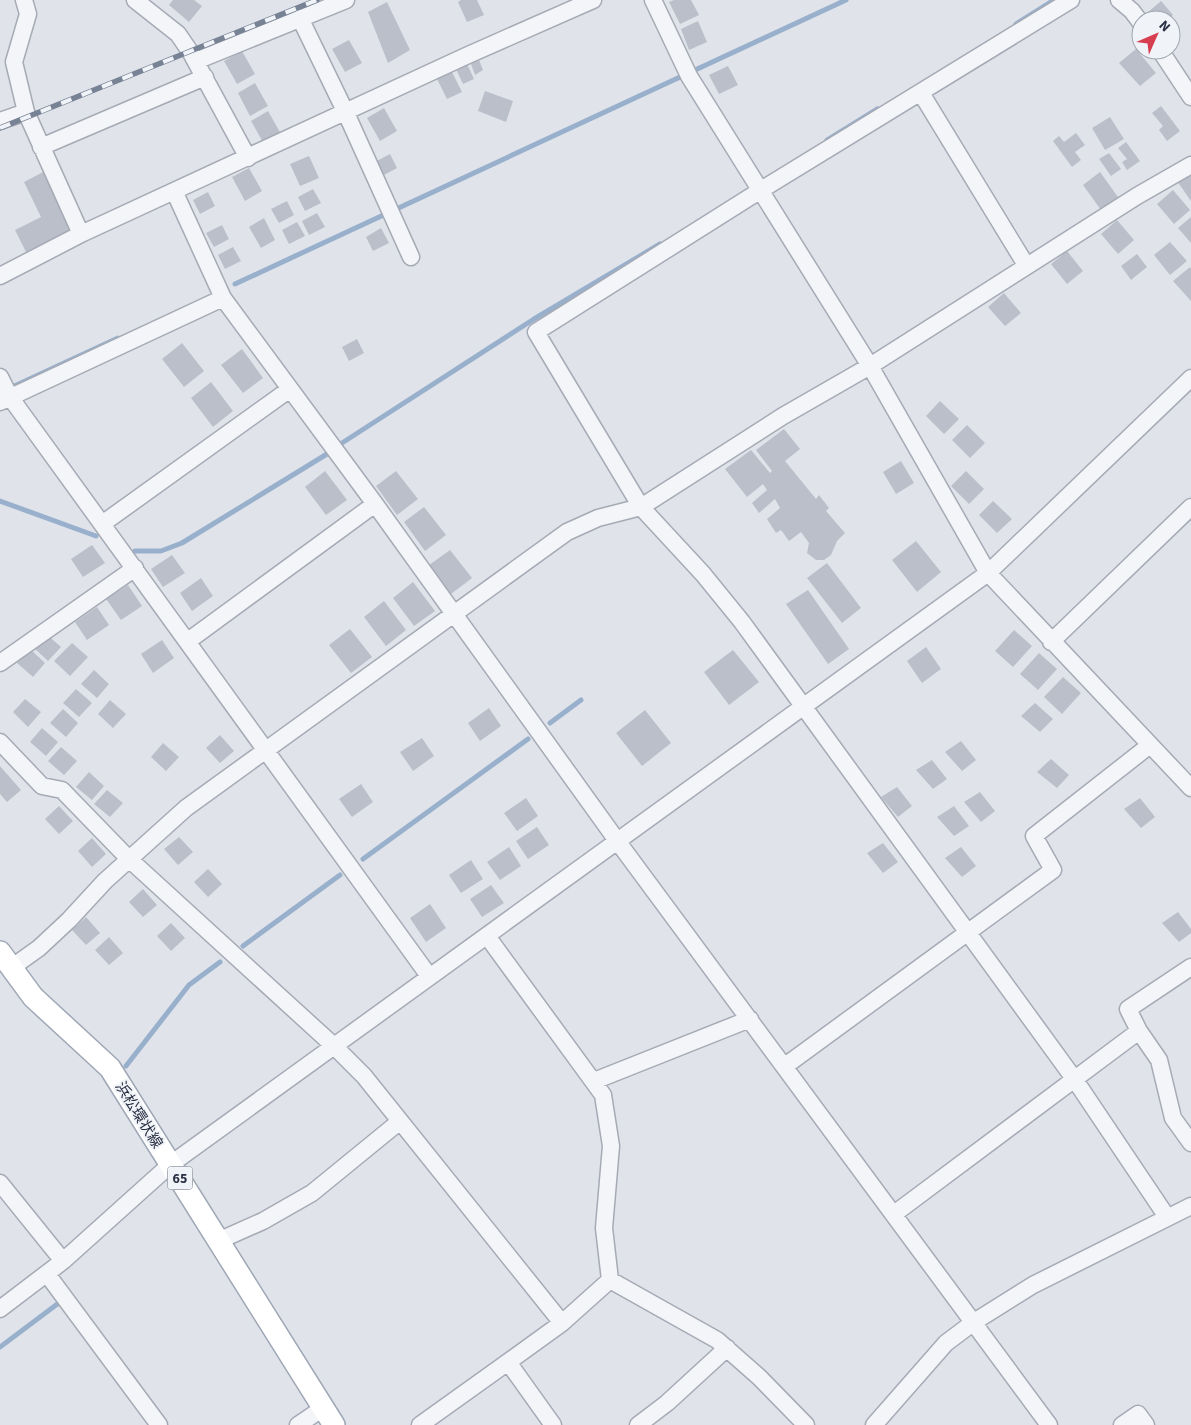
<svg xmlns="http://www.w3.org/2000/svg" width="1191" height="1425" viewBox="0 0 1191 1425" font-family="'Source Sans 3','Noto Sans JP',sans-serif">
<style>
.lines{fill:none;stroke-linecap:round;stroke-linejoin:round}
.stream{stroke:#99b0cc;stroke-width:5}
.building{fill:#babfca}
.minor-casing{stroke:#a5aab5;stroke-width:19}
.major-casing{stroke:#9fa7b6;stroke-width:24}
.minor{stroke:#f3f5f8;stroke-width:16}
.major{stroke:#fff;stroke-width:21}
.rail-casing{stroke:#788295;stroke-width:5.5}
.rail{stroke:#f0f3f7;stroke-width:4;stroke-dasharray:11;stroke-linecap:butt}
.labels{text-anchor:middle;stroke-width:4;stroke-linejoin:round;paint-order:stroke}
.shield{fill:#f0f3f7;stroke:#646a79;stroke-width:1}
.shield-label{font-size:14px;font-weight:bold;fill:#283043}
.street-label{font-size:15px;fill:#283043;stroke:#f0f3f7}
</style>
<rect width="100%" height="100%" fill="#e0e4ea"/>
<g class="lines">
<path class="stream" d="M1016,24L1054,0
M827,140L877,109
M235,284L846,0
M10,388L118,338
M342,443L534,319L660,244
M0,501L96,536
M135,551H161L182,543L327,454
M550,723L581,700
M363,859L528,739
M243,946L340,875
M126,1066L189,985L220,962
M0,1347L60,1302"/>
</g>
<path class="building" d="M173,0H194L202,6L189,22L169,5Z
M461,0H477L484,15L467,22L458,2Z
M674,0H691L699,15L680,24L669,2Z
M1161,1L1173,15L1166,20H1153L1147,13Z
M387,2L410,50L388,63L368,12Z
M698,21L707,42L689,50L681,29Z
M349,40L362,63L345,72L332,49Z
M1136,49L1156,73L1140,86L1119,63Z
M242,51L255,74L237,84L224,61Z
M479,60L483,70L475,75L471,64Z
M467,64L474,79L463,84L456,69Z
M728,66L738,85L719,94L709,75Z
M452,72L462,92L447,99L437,79Z
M255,83L268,106L250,116L238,93Z
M485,91L513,101L506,122L478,111Z
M1161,106L1180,131L1167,141L1159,130L1163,126L1152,113Z
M384,108L397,131L380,141L367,118Z
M268,111L281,134L264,144L251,121Z
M1110,117L1124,139L1105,150L1092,128Z
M1076,133L1085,145L1075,152L1081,160L1072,167L1053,141L1059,136L1064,142Z
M1126,142L1140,161L1127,170L1122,162L1127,159L1118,148Z
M1109,153L1121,169L1111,176L1099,159Z
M390,154L397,168L382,176L375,162Z
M309,156L319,178L300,186L290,164Z
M249,168L262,191L245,201L232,177Z
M45,171L73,229L26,252L15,230L41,217L24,182Z
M1100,172L1118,197L1101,210L1083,185Z
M1189,174L1191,177V201L1177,181Z
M313,189L321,203L305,211L298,197Z
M1173,190L1190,210L1174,224L1157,204Z
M208,192L215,206L200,214L193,200Z
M287,201L294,215L279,223L271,209Z
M317,213L325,227L309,235L302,221Z
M1191,217V243L1178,228Z
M264,218L275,240L261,248L249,227Z
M1117,220L1134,240L1118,254L1101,234Z
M297,222L305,236L289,244L282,230Z
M222,225L229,239L214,247L206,233Z
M381,228L389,243L373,251L366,237Z
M1170,242L1187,261L1170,275L1154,255Z
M233,247L241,261L225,269L218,255Z
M1067,251L1083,271L1067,284L1051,264Z
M1137,254L1147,267L1131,280L1121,266Z
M1190,267L1191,269V301L1173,281Z
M1004,293L1021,313L1005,326L988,307Z
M357,339L364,353L349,361L342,347Z
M182,343L204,371L184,387L162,359Z
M242,349L263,378L243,393L221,365Z
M211,382L233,411L213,427L191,398Z
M940,401L959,419L944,434L926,416Z
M967,425L985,443L970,458L952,440Z
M784,429L800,449L785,461L816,499L819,495L829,508L826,511L845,533L837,541L831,555L824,560H816L807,553L809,543L801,532L789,541L781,530L776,533L767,519L780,508L775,499L759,513L752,503L767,490L763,484L747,497L725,469L751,450L770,473L772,471L756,450Z
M901,461L914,483L896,494L883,472Z
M325,471L347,500L326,515L305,487Z
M396,471L418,499L397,515L376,486Z
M966,471L984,489L969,504L951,486Z
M993,501L1012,519L997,533L979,515Z
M424,507L446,535L425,551L404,522Z
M916,541L941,572L917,592L892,560Z
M92,545L105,563L83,577L71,559Z
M450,550L472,578L451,594L429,565Z
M172,555L185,573L163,587L151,569Z
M827,563L861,608L842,623L807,578Z
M201,578L213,596L192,611L180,593Z
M413,582L435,611L414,626L393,598Z
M128,585L142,606L121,620L106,599Z
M808,590L849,649L828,664L786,604Z
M384,601L406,630L386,646L364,617Z
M97,607L109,625L87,640L75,622Z
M350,629L372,657L351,673L329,645Z
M1014,630L1032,646L1013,667L995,651Z
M45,633L61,647L48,661L33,647Z
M162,640L174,658L153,673L141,654Z
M72,643L88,657L70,676L54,661Z
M926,647L941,669L922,683L907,661Z
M30,649L45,663L33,677L17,663Z
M733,650L759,682L729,705L704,672Z
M1039,653L1057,669L1038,690L1020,674Z
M94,670L109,684L97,698L81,684Z
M1063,677L1081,693L1062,714L1044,697Z
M76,689L92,703L79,717L63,703Z
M25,699L41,712L28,727L13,712Z
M110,700L126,714L113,728L98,714Z
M1035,703L1053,719L1040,732L1021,716Z
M489,708L501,726L480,741L468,723Z
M63,709L78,723L66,737L50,723Z
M645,710L671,743L642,766L616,733Z
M42,728L58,742L46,756L30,742Z
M220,735L234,751L220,763L206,748Z
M422,738L434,756L413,771L400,752Z
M961,741L976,760L962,771L945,752Z
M163,743L179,757L166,771L151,757Z
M61,747L77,761L64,775L48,761Z
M1051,759L1069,775L1057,788L1037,772Z
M932,760L947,779L933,789L916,770Z
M0,766L21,790L7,802L0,794Z
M89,772L104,786L92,800L76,787Z
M361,784L373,802L352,817L339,799Z
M897,787L912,806L898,817L881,797Z
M107,790L123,803L110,817L94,804Z
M980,792L995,811L981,822L964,802Z
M526,798L538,816L517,831L504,813Z
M1140,798L1155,817L1141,828L1124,809Z
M59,806L73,821L59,834L45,819Z
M954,806L969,826L954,836L937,817Z
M537,827L549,845L528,859L516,841Z
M179,837L193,852L178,865L164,849Z
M92,838L106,854L92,867L78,851Z
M883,843L898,862L883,873L867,853Z
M509,847L521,866L500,880L487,862Z
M961,847L976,866L962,877L945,858Z
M471,860L483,879L461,893L449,875Z
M208,869L222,884L208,897L194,882Z
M491,885L504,903L482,917L470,899Z
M143,889L157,905L143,917L129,902Z
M430,904L446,928L426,942L410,918Z
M1178,912L1191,929V933L1179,942L1162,923Z
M86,917L100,933L86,945L72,930Z
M171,923L185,938L171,951L157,936Z
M109,937L123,953L109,965L95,950Z"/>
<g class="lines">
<defs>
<path id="minor" d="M24,0L28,14L14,62L26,112L81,234
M135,0L178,34L191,53L248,158
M653,0L689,76L870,366L988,573L1191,788
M1071,0L761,190L536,332L641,507L703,574L742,622L1075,1080L1167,1217
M1119,0L1132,11L1141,23
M300,18L346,113L411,257
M1160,50L1191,97
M196,61L346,0
M921,93L1026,265
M0,121L26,112
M41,147L205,77
M175,193L223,298L375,504L618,842L1049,1425
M0,276L81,234L466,56L593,0
M0,377L10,397L429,976
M0,402L223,298
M102,524L290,389
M188,641L375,504
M1051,642L1191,507
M0,663L135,568
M0,742L42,786L62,790L129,859L334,1046L364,1076L562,1323
M487,936L603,1095L611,1146L604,1228L610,1280L717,1340L759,1377L806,1425
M11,968L39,948L69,920L105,881L186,808L567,532L598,518L641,507L783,416L870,366L1137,196L1191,165
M1139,1031L1159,1060L1173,1118L1191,1143
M785,1066L1053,870L1034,836L1150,745
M594,1081L750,1019
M0,1183L63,1261
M894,1214L1139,1031L1128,1009L1191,967
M218,1241L263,1221L312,1193L399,1122
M47,1274L159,1425
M0,1309L63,1261L171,1164L988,573L1191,378
M298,1425L323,1408
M420,1425L508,1362
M553,1425L508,1362L562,1323L610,1280
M638,1425L667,1403L727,1348
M874,1425L946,1343L974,1322L1033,1285L1191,1206
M1122,1425L1138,1414L1146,1425"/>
<path id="major" d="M0,952L33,997L110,1068L334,1425"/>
</defs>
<use href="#minor" class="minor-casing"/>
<use href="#major" class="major-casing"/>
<use href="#minor" class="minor"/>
<use href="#major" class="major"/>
<defs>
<path id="rail" d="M0,128L317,0"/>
</defs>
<use href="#rail" class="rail-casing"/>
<use href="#rail" class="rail"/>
</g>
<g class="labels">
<rect class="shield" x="167.5" y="1166.5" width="25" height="23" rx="4"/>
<g class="shield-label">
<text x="180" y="1183">65</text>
</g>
<g class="street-label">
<text transform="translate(139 1115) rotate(58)" y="5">浜松環状線</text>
</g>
</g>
<g transform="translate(1156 35) rotate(45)"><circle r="24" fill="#f0f3f7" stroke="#a0a5af"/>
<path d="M0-4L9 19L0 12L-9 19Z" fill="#d73e4f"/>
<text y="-8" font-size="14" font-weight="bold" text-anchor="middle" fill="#283043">N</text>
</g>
</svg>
